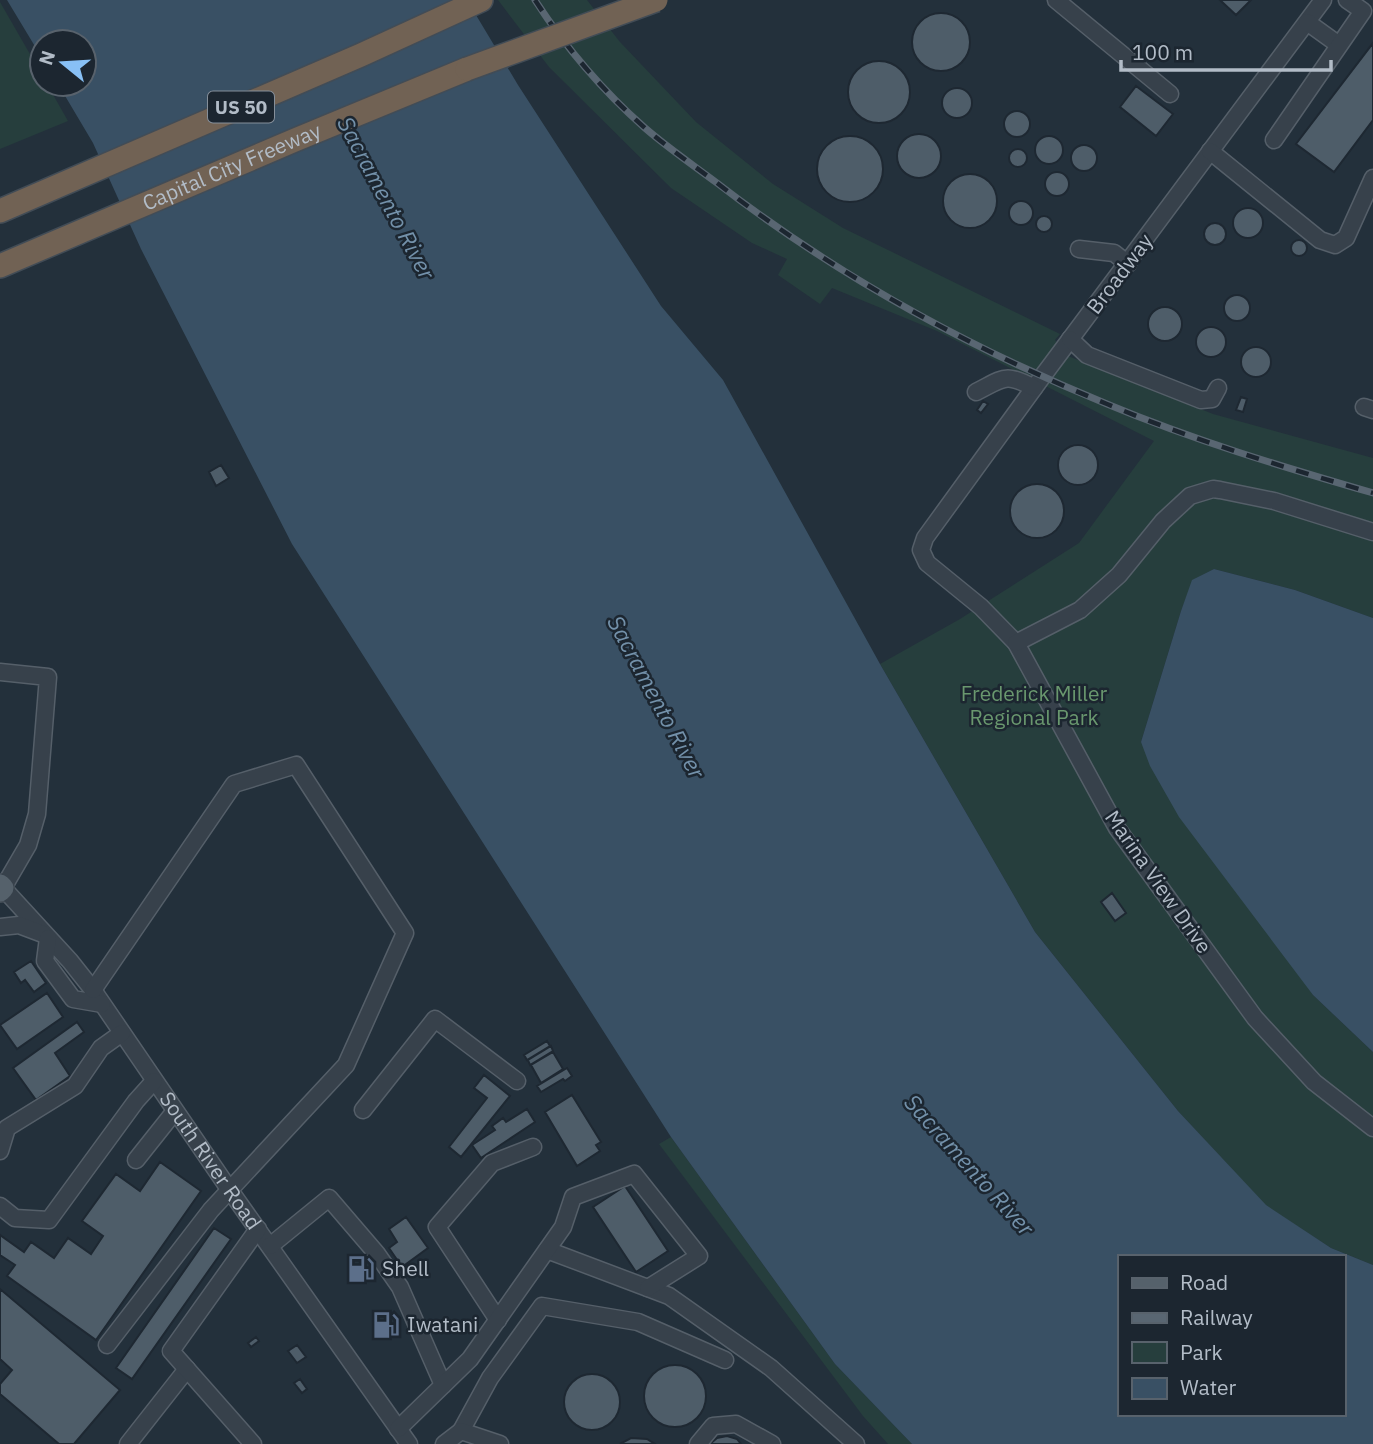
<svg xmlns="http://www.w3.org/2000/svg" width="1373" height="1444" viewBox="0 0 1373 1444" font-family="'IBM Plex Sans',sans-serif">
<style>
.green{fill:#263e3d}
.water{fill:#395064;fill-rule:evenodd}
.building{fill:#4e5d69;stroke:#1e2832;stroke-width:2}
.lines{fill:none;stroke-linecap:round;stroke-linejoin:round}
.minor-casing{stroke:#555f69;stroke-width:19}
.major-casing{stroke:#434d57;stroke-width:24}
.highway-casing{stroke:#424c56;stroke-width:26}
.minor{stroke:#37414b;stroke-width:16}
.major{stroke:#55616b;stroke-width:21}
.highway{stroke:#716254;stroke-width:23}
.rail-casing{stroke:#596672;stroke-width:7}
.rail{stroke:#1c2630;stroke-width:4.5;stroke-dasharray:13;stroke-linecap:butt}
.highway-bridge-casing{stroke:#424c56;stroke-width:26;stroke-linecap:butt}
.highway-bridge{stroke:#716254;stroke-width:23}
.labels{text-anchor:middle;stroke-width:5;stroke-linejoin:round;paint-order:stroke}
.shield{fill:#1c2630;stroke:#858f9a;stroke-width:2}
.shield-label{font-size:19px;font-weight:bold;fill:#b2bcc7}
.street-label{font-size:21px;fill:#b2bcc7;stroke:#1c2630}
.park-label{font-size:21px;fill:#69976e;stroke:#1c2630}
.poi-label{font-size:21px;fill:#b2bcc7;stroke:#1c2630;text-anchor:start}
.water-label{font-size:23px;font-style:italic;fill:#7391aa;stroke:#1c2630}
</style>
<rect width="100%" height="100%" fill="#23303b"/>
<path class="green" d="M498,0H587L620,42L696,122L773,184L843,228L1060,334L1055,340L1068,356L1213,414L1373,458V618L1295,590L1214,569L1193,580L1181,611L1141,742L1313,995L1373,1052V1265L1331,1248L1266,1206L1178,1111L1035,932L880,664L960,619L1079,543L1154,441L937,331L832,288L820,304L778,275L787,259L752,243L671,188L549,67Z
M0,2L42,75V84H47L68,121L0,149Z
M671,1137L835,1364L912,1444H888L863,1416L659,1144Z"/>
<path class="water" d="M7,0H467L518,85L661,306L723,380L880,664L1035,932L1178,1111L1266,1205L1331,1248L1373,1265V1444H912L835,1364L671,1137L292,544L141,249L93,143L58,84H84V42H42V58ZM1119,1257H1343V1414H1119Z
M1214,569L1295,590L1373,618V1052L1313,995L1179,817L1150,766L1141,742L1181,611L1192,580Z"/>
<path class="building" d="M1220,0H1251L1236,15Z
M912 42a29 29 0 1 1 58 0a29 29 0 1 1-58 0Z
M1373,43V120L1334,172L1296,144Z
M848 92a31 31 0 1 1 62 0a31 31 0 1 1-62 0Z
M1136,86L1173,114L1156,136L1120,107Z
M942 103a15 15 0 1 1 30 0a15 15 0 1 1-30 0Z
M1004 124a13 13 0 1 1 26 0a13 13 0 1 1-26 0Z
M897 156a22 22 0 1 1 44 0a22 22 0 1 1-44 0Z
M1035 150a14 14 0 1 1 28 0a14 14 0 1 1-28 0Z
M817 169a33 33 0 1 1 66 0a33 33 0 1 1-66 0Z
M1071 158a13 13 0 1 1 26 0a13 13 0 1 1-26 0Z
M1009 158a9 9 0 1 1 18 0a9 9 0 1 1-18 0Z
M1045 184a12 12 0 1 1 24 0a12 12 0 1 1-24 0Z
M943 201a27 27 0 1 1 54 0a27 27 0 1 1-54 0Z
M1009 213a12 12 0 1 1 24 0a12 12 0 1 1-24 0Z
M1233 223a15 15 0 1 1 30 0a15 15 0 1 1-30 0Z
M1036 224a8 8 0 1 1 16 0a8 8 0 1 1-16 0Z
M1204 234a11 11 0 1 1 22 0a11 11 0 1 1-22 0Z
M1291 248a8 8 0 1 1 16 0a8 8 0 1 1-16 0Z
M1224 308a13 13 0 1 1 26 0a13 13 0 1 1-26 0Z
M1148 324a17 17 0 1 1 34 0a17 17 0 1 1-34 0Z
M1196 342a15 15 0 1 1 30 0a15 15 0 1 1-30 0Z
M1241 362a15 15 0 1 1 30 0a15 15 0 1 1-30 0Z
M1241,397L1247,399L1243,412L1236,410Z
M983,401L988,404L981,413L977,410Z
M1058 465a20 20 0 1 1 40 0a20 20 0 1 1-40 0Z
M221,465L229,478L216,486L209,472Z
M1010 511a27 27 0 1 1 54 0a27 27 0 1 1-54 0Z
M1112,893L1126,913L1115,921L1101,902Z
M31,961L46,983L34,992L25,980L21,983L14,972Z
M47,993L63,1017L17,1049L0,1025Z
M77,1022L84,1032L55,1053L70,1076L36,1100L13,1068Z
M547,1041L550,1046L527,1060L524,1055Z
M551,1046L553,1051L530,1065L528,1060Z
M553,1052L563,1069L541,1083L531,1065Z
M567,1068L572,1076L565,1081L563,1079L541,1092L537,1086Z
M484,1075L510,1096L461,1157L449,1147L487,1098L474,1088Z
M572,1095L601,1142L596,1145L600,1151L577,1166L545,1112Z
M527,1109L535,1122L481,1158L472,1145L495,1130L492,1126L503,1118L506,1122Z
M160,1162L201,1191L96,1340L7,1276L15,1265L0,1255V1235L24,1252L31,1242L54,1258L68,1238L91,1254L103,1236L82,1221L116,1174L140,1191Z
M625,1186L668,1251L636,1272L593,1207Z
M406,1217L428,1248L402,1267L389,1248L397,1242L389,1229Z
M214,1228L231,1239L132,1379L116,1368Z
M0,1289L120,1390L74,1444H59L0,1394V1384L12,1370L0,1359Z
M256,1337L259,1341L251,1347L248,1343Z
M297,1345L306,1357L297,1363L288,1351Z
M644 1396a31 31 0 1 1 62 0a31 31 0 1 1-62 0Z
M564 1402a28 28 0 1 1 56 0a28 28 0 1 1-56 0Z
M300,1379L307,1389L302,1393L294,1383Z
M727,1436L737,1439L741,1444H710L717,1438Z
M631,1438L647,1439L655,1444H620Z"/>
<g class="lines">
<defs>
<g id="minor">
<path d="M1056,0L1170,94"/>
<path d="M1323,0L1042,377L925,538L921,550L927,563L981,607L1016,643L1117,828L1255,1018L1314,1082L1373,1128"/>
<path d="M1307,22L1339,45"/>
<path d="M1274,140L1363,11L1347,0"/>
<path d="M1210,151L1320,240L1335,245L1346,238L1373,178"/>
<path d="M1079,249L1114,253L1128,264"/>
<path d="M1070,339L1087,355L1201,400L1212,399L1218,388"/>
<path d="M976,392C1004,378 1005,372 1034,388"/>
<path d="M1364,407L1373,410"/>
<path d="M1016,643L1080,610L1119,575L1163,521L1190,496L1213,489L1220,490L1274,501L1373,532"/>
<path id="s1" d="M0,672L48,677L37,814L28,845L3,888L70,961L93,990L229,1189L409,1444"/>
<path d="M0,927L19,925L43,934"/>
<path d="M48,938L45,961L73,999L102,1004"/>
<path d="M93,990L234,784L296,765L405,933L346,1065L211,1210L107,1345"/>
<path d="M363,1110L435,1019L517,1081"/>
<path d="M0,1151L7,1128L75,1086L101,1048L122,1033"/>
<path d="M136,1160L175,1111"/>
<path d="M0,1206L15,1218L49,1220L136,1101L154,1081"/>
<path d="M270,1246L329,1198L377,1254L400,1287L443,1385"/>
<path d="M547,1250L669,1296L771,1368L856,1444"/>
<path d="M498,1320L437,1227L492,1163L533,1147"/>
<path d="M398,1429L470,1359L563,1227L573,1197L634,1174L699,1256L648,1288"/>
<path d="M461,1431L490,1378L542,1306L638,1322L725,1360"/>
<path d="M128,1444L187,1369"/>
<path d="M253,1444L171,1351L258,1229"/>
<path d="M444,1444L461,1431L500,1444"/>
<path d="M698,1444L713,1426L736,1424L772,1444"/>
</g>
<path id="major" d="M0,885L3,888L0,891"/>
<g id="highway">
<path d="M0,211L361,55L481,0"/>
<path id="s2" d="M0,266L295,140L467,69"/>
</g>
</defs>
<use href="#minor" class="minor-casing"/>
<use href="#major" class="major-casing"/>
<use href="#highway" class="highway-casing"/>
<use href="#minor" class="minor"/>
<use href="#major" class="major"/>
<use href="#highway" class="highway"/>
<defs>
<path id="rail" d="M535,0C566,48 603,91 645,128C668,148 693,165 717,183C835,274 969,348 1107,404C1193,440 1283,467 1373,493"/>
</defs>
<use href="#rail" class="rail-casing"/>
<use href="#rail" class="rail"/>
<defs>
<path id="highway-bridge" d="M467,69L656,0"/>
</defs>
<use href="#highway-bridge" class="highway-bridge-casing"/>
<use href="#highway-bridge" class="highway-bridge"/>
</g>
<defs>
<symbol id="fuel-bare" viewBox="-9 -9 18 18"><path d="M-5.5-6h7V0h2V4h1.3V-2.5L3-4.5l.8-.8L6-3V5H2.5V1h-1V6h-7ZM-4.2-4.7v3.2H.2V-4.7Z" fill="#5c6f8a" stroke="#1c2630" stroke-width="2.5" paint-order="stroke"/></symbol>
</defs>
<g fill-rule="evenodd">
<use href="#fuel-bare" x="342" y="1250" width="38" height="38"/>
<use href="#fuel-bare" x="367" y="1306" width="38" height="38"/>
</g>
<g class="labels">
<rect class="shield" x="208" y="91.5" width="66" height="31" rx="5"/>
<g class="shield-label">
<text x="241" y="114">US 50</text>
</g>
<g class="street-label">
<text dy="7" stroke="none"><textPath href="#s2" startOffset="252">Capital City Freeway</textPath></text>
<text transform="translate(1120 274) rotate(-53)" y="7">Broadway</text>
<text transform="translate(1158 882) rotate(55)" y="7">Marina View Drive</text>
<text dy="7" stroke="none"><textPath href="#s1" startOffset="611">South River Road</textPath></text>
</g>
<g class="park-label">
<text x="1034" y="701">Frederick Miller<tspan x="1034" dy="24">Regional Park</tspan></text>
</g>
<g class="poi-label">
<text x="382" y="1276">Shell</text>
<text x="407" y="1332">Iwatani</text>
</g>
<g class="water-label">
<text transform="translate(386 198) rotate(62)" y="8">Sacramento River</text>
<text transform="translate(656 697) rotate(62)" y="8">Sacramento River</text>
<text transform="translate(969 1165) rotate(48)" y="8">Sacramento River</text>
</g>
</g>
<rect x="1118" y="1255" width="228" height="161" fill="#1c2630" stroke="#58626c" stroke-width="2"/>
<rect x="1132" y="1278" width="35" height="10" fill="#55616b" stroke="#58626c" stroke-width="2"/>
<text x="1180" y="1290" font-size="21" fill="#b2bcc7">Road</text>
<rect x="1132" y="1313" width="35" height="10" fill="#596672" stroke="#58626c" stroke-width="2"/>
<text x="1180" y="1325" font-size="21" fill="#b2bcc7">Railway</text>
<rect x="1132" y="1342" width="35" height="21" fill="#263e3d" stroke="#58626c" stroke-width="2"/>
<text x="1180" y="1360" font-size="21" fill="#b2bcc7">Park</text>
<rect x="1132" y="1378" width="35" height="21" fill="#395064" stroke="#58626c" stroke-width="2"/>
<text x="1180" y="1395" font-size="21" fill="#b2bcc7">Water</text>
<g transform="translate(63 63) rotate(288)"><circle r="33" fill="#1c2630" stroke="#58626c" stroke-width="2"/>
<path d="M0-5L12 26L0 18L-12 26Z" fill="#88c0f5"/>
<text y="-10" font-size="19" font-weight="bold" text-anchor="middle" fill="#b2bcc7">N</text>
</g>
<path d="M1121 60v10h210v-10" fill="none" stroke="#b2bcc7" stroke-width="3.5"/>
<text x="1132" y="60" font-size="21" fill="#b2bcc7" stroke="#1c2630" stroke-width="5" paint-order="stroke">100 m</text>
</svg>
